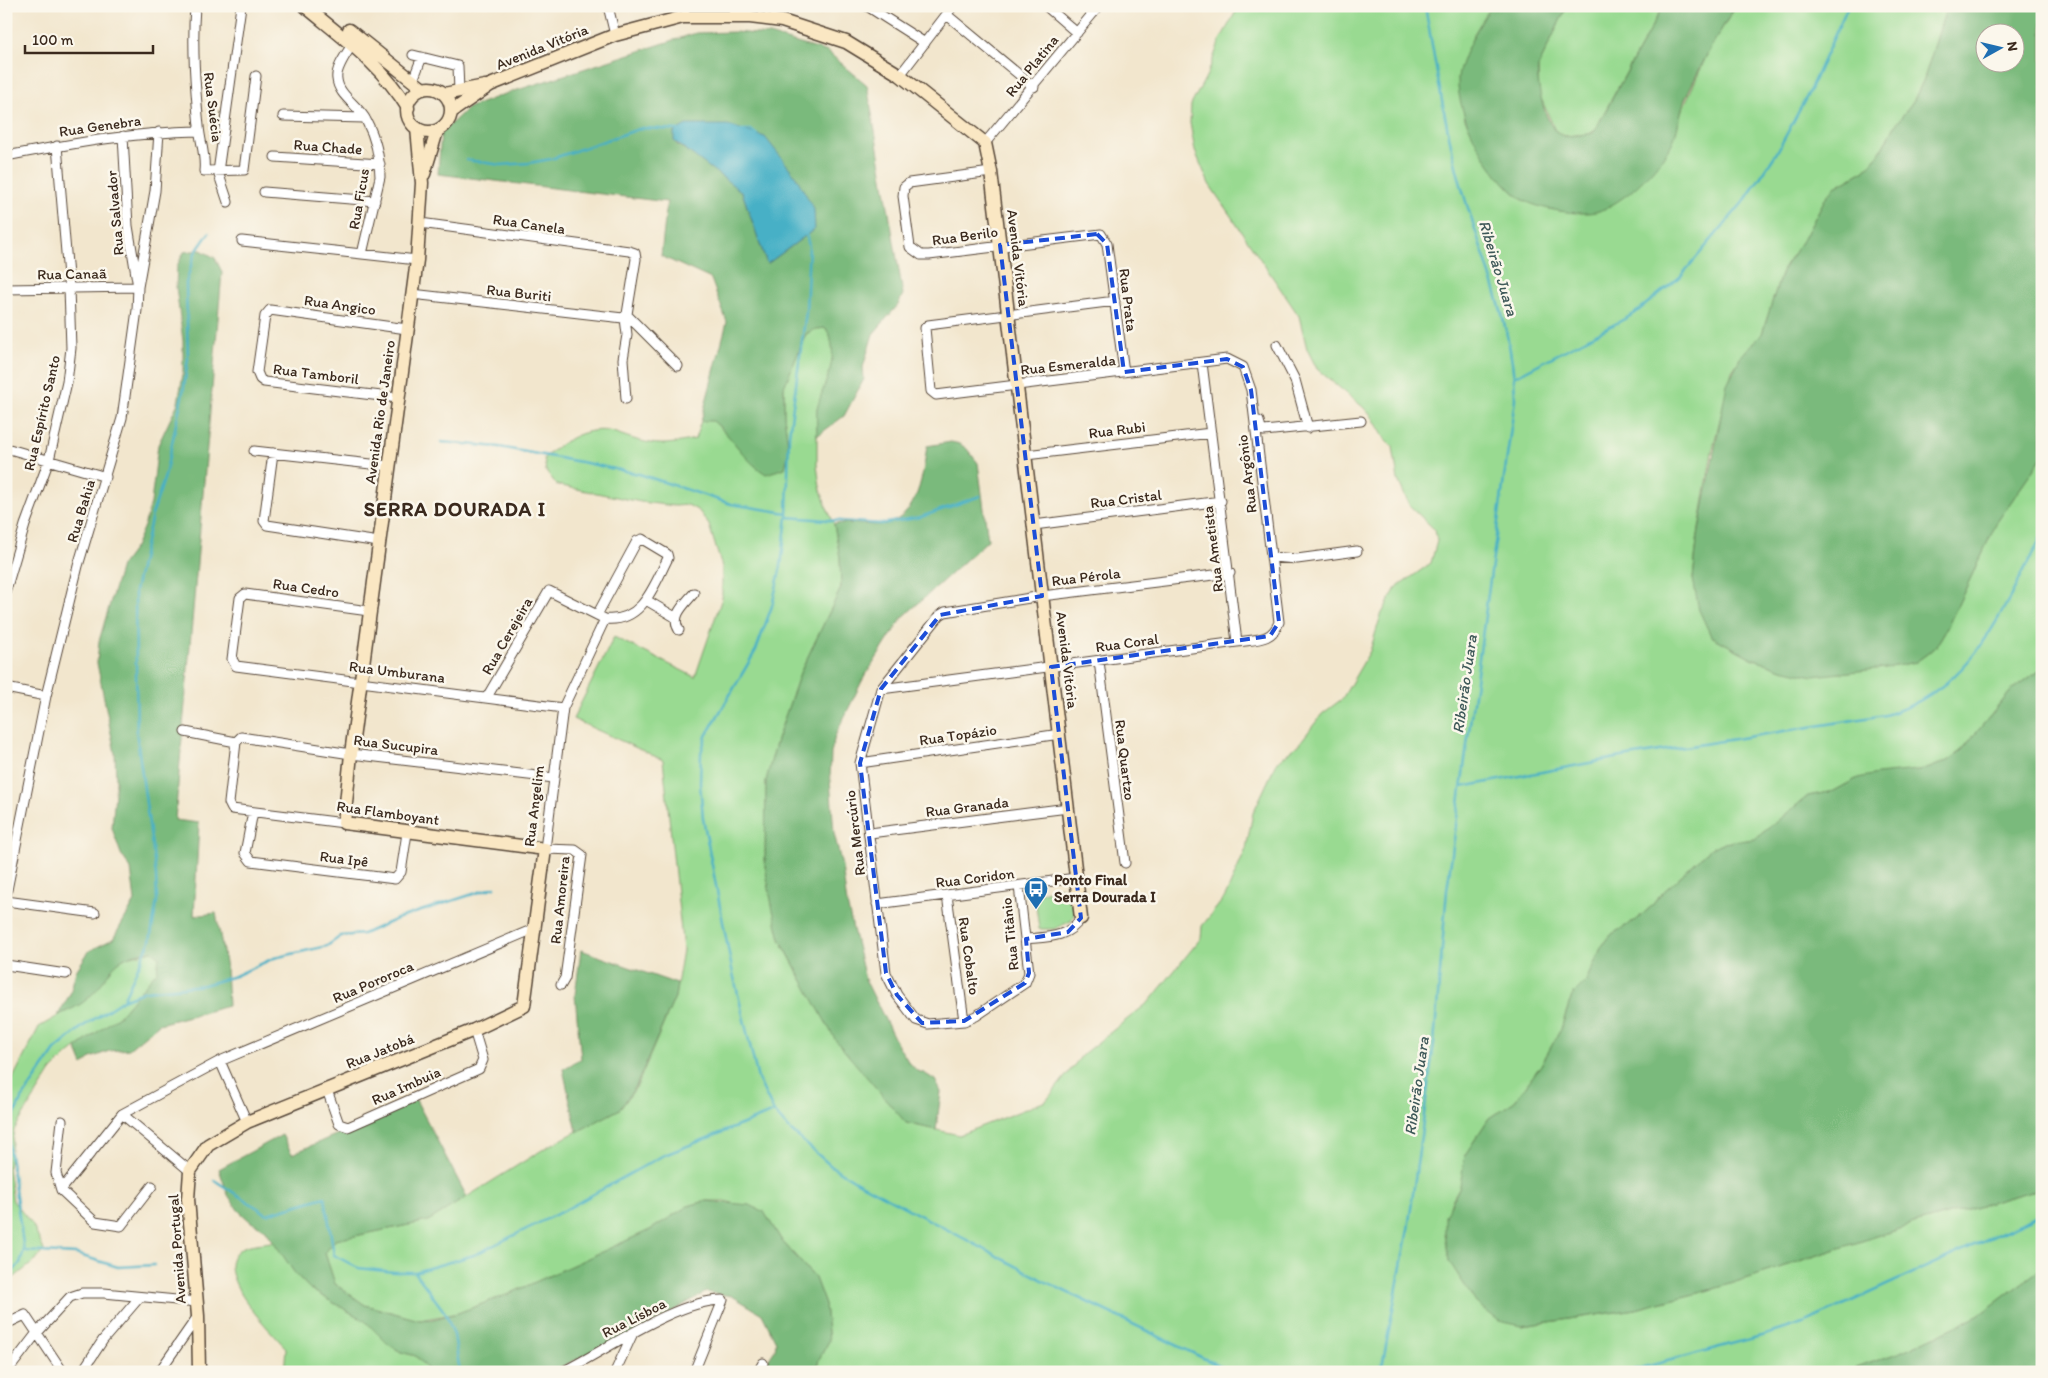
<svg xmlns="http://www.w3.org/2000/svg" width="2048" height="1378" viewBox="0 0 2048 1378" font-family="Itim,sans-serif">
<style>
.green{fill:#99da91;stroke:#6a8258}
.forest{fill:#7aba7b;stroke:#5a724c;fill-rule:evenodd}
.water{fill:#47b0c6;stroke:#416d72}
.lines{fill:none;stroke-linecap:round;stroke-linejoin:round}
.stream{stroke:#47b0c6;stroke-width:2.5}
.street-casing{stroke:#564638;stroke-width:11}
.secondary-casing{stroke:#564638;stroke-width:15}
.street{stroke:#fff;stroke-width:9}
.secondary{stroke:#fae7c3;stroke-width:12}
.marked{fill:none;stroke:#1d4ed8;stroke-width:4;stroke-dasharray:10 6;stroke-linejoin:round}
.labels{text-anchor:middle;stroke-width:5;stroke-linejoin:round;paint-order:stroke}
.street-label{font-size:15px;fill:#3b2a1e;stroke:#fbf7ec}
.poi-label{font-size:15px;font-weight:bold;fill:#3b2a1e;stroke:#fbf7ec;text-anchor:start}
.water-label{font-size:16px;font-style:italic;fill:#3f5959;stroke:#fbf7ec}
.district-label{font-size:20px;font-weight:bold;letter-spacing:1px;fill:#3b2a1e;stroke:#fbf7ec}
</style>
<rect width="100%" height="100%" fill="#fbf7ec"/>
<filter id="ink" filterUnits="userSpaceOnUse"><feTurbulence type="fractalNoise" baseFrequency=".02" numOctaves="2"/><feDisplacementMap in="SourceGraphic" scale="10" xChannelSelector="R" yChannelSelector="G"/><feConvolveMatrix kernelMatrix="1 2 1 2 8 2 1 2 1" color-interpolation-filters="sRGB"/></filter>
<filter id="wash" filterUnits="userSpaceOnUse"><feTurbulence type="fractalNoise" baseFrequency=".0096" numOctaves="4" result="noise"/><feDisplacementMap in="SourceGraphic" scale="20" xChannelSelector="R" yChannelSelector="G"/><feGaussianBlur stdDeviation="1.12" result="paint"/><feColorMatrix in="noise" values="0 0 0 0 0 0 0 0 0 0 0 0 0 0 0 0 0 1.4 0 .05"/><feComposite in="paint" operator="in"/></filter>
<g filter="url(#wash)">
<rect width="100%" height="100%" fill="#f2e6cd"/>
<path class="green" d="M1239,6H1491L1474,34L1458,77L1465,119L1496,172L1511,190L1523,200L1560,211L1603,209L1628,193L1679,117L1710,48L1736,6H1947L1924,79L1914,100L1894,127L1879,154L1865,170L1835,187L1826,197L1807,233L1782,271L1762,334L1748,348L1732,371L1712,452L1697,541L1693,579L1711,636L1752,658L1782,669L1840,673L1916,662L1935,648L1947,628L1997,522L2042,457V668L2011,691L1962,750L1947,761L1927,769L1858,778L1834,791L1808,796L1755,839L1723,843L1711,848L1659,896L1652,906L1636,920L1612,934L1602,946L1586,981L1572,995L1561,1029L1541,1065L1515,1101L1489,1118L1465,1155L1464,1172L1460,1186L1451,1202L1445,1232L1449,1261L1522,1326L1636,1309L1717,1288L1914,1224L2042,1188V1268L1978,1316L1903,1351L1846,1372H816L819,1359L829,1341L825,1305L815,1278L782,1241L764,1212L725,1201H706L688,1206L650,1230L509,1294L458,1313L419,1320L365,1305L335,1284L325,1253L335,1240L428,1221L547,1147L620,1109L637,1086L675,997L683,950L663,760L573,719L614,637L695,677L722,598V567L709,525L699,511L688,505L675,506L641,502L557,485L546,471L544,458C562,441 588,425 613,432C625,436 637,441 650,443C665,446 681,442 695,439L701,421L713,420L733,441L789,451L784,416V386L806,334L816,329L826,328L832,339L834,360L817,410V465L820,487L827,508L834,524L840,557L841,588L800,673L776,743L766,781L765,866L780,939L801,978L906,1123L959,1135L1046,1101L1083,1054L1149,1002L1201,938L1202,926L1225,897L1246,849L1253,813L1277,762L1299,744L1322,714L1342,699L1370,651L1381,615L1396,588L1431,563L1437,541L1435,530L1409,505L1398,480L1393,447L1385,439L1373,418L1363,407L1317,369L1307,349L1299,316L1209,184L1195,151L1190,123L1191,105L1208,73L1220,40Z
M1567,6H1663L1594,131L1589,134L1563,136L1555,130L1539,94L1538,67Z
M1060,887L1074,891L1079,903L1071,921L1054,929H1039L1035,897L1039,893Z
M153,951L159,956L158,971L119,1016L69,1053L51,1071L14,1130L8,1168L13,1201L32,1224L44,1250L36,1260L6,1284V1092L39,1027L84,1001L113,965L127,957Z
M275,1241L294,1272L310,1289L365,1321L388,1344L401,1352L416,1356L430,1372H284L286,1348C271,1331 208,1271 240,1249C249,1243 264,1244 275,1241Z"/>
<path class="forest" d="M1491,6H1567L1538,67C1536,84 1545,129 1563,136C1567,137 1574,135 1579,135C1585,134 1589,135 1594,132L1663,6H1736C1716,36 1700,67 1685,99C1680,112 1679,126 1674,139C1667,156 1642,183 1628,194C1620,200 1608,208 1599,211C1582,217 1536,209 1522,199C1491,177 1456,117 1458,78C1460,58 1480,23 1491,6Z
M1947,6H2042V457L1997,522L1947,628L1935,648L1916,662L1886,668L1813,676L1782,669L1752,658L1711,636L1699,610L1693,579L1697,541L1727,384L1741,356L1762,334L1782,271L1807,233L1826,197L1835,187L1865,170L1879,154L1894,127L1914,100L1924,79ZM2016,32V62H1986V32Z
M735,32L769,35L828,52L867,85L903,294L898,305L873,334L863,367L864,379L844,416L817,436C817,428 816,418 817,409C824,380 842,357 826,328L816,329L806,334L784,387V416L789,451L785,468L766,474C744,461 733,437 713,421H701L727,322L711,279L661,256L667,202L438,174L441,133L468,108L502,95L696,33ZM674,132L815,229L767,264L742,192L693,154L677,145Z
M201,250L215,258L222,272L175,820L199,823L194,916L216,913L226,968L228,1006L159,1024L129,1049L109,1051L91,1058L83,1065L76,1048L119,1016L157,971L159,956L152,951C104,957 115,976 86,1000C78,1007 67,1011 58,1015L70,994L76,971L89,951L113,939L135,901L131,869L121,854L112,828L116,781L115,753L97,663L99,641L121,566L135,547L144,526L151,503L158,445L178,403L183,374V341L176,287L177,266L184,252Z
M951,442L960,444L967,449L978,463L988,540L902,618L862,681L835,736L831,753L830,779L834,833L842,866L847,904L865,979L897,1044L908,1061L917,1071L924,1073L935,1080L941,1092L936,1130L906,1123L836,1041L780,939L772,906L765,866L766,781L776,743L800,673L841,588L840,557L834,524C851,521 870,527 885,524C919,518 923,472 927,446Z
M2042,668V1188L1914,1224L1717,1288L1636,1309L1522,1326L1499,1321L1476,1303L1449,1261L1445,1232V1216L1460,1186L1465,1155L1489,1118L1515,1101L1541,1065L1561,1029L1572,995L1586,981L1602,946L1612,934L1636,920L1652,906L1659,896L1711,848L1723,843L1755,839L1808,796L1834,791L1858,778L1877,774L1927,769L1947,761L1962,750L2011,691Z
M581,950L677,984L675,997L636,1086L620,1109L577,1132L563,1069L581,1059L575,995Z
M416,1100L467,1197L428,1221L335,1240L325,1253L335,1284L365,1305L419,1320L433,1319L458,1313L509,1294L650,1230L688,1206L706,1201L750,1205L764,1212L782,1241L815,1278L825,1305L829,1341L819,1359L816,1372H767V1362L775,1350L776,1342L762,1314L732,1296L706,1292L645,1327L550,1372H430L416,1356L401,1352L388,1344L365,1321L310,1289L294,1272L265,1229L251,1222L238,1210L228,1195L219,1169L282,1135L292,1154Z
M2042,1268V1372H1846L1903,1351L1978,1316Z"/>
<path class="water" d="M686,125H728L765,137L795,175L814,209L815,229L767,264L742,192L674,141V132Z"/>
<g class="lines">
<path class="stream" d="M742,130H751L757,135
M467,160L501,165L529,163L551,159L642,128L679,130
M806,234L809,246L806,312L789,435L787,517L781,566L772,606L756,650L706,736L701,753L700,783L703,818L732,969L758,1079L774,1112L789,1129L831,1166L857,1182L1052,1285L1232,1372
M1516,376L1634,314L1680,277L1745,200L1776,154L1807,96L1848,6
M441,442L499,447L586,463L639,474L731,504L787,513
M787,517L881,524L921,517L980,496
M1462,787L1616,758L1885,715C1975,689 2001,611 2042,536
M123,1000L150,941L157,901L156,875L137,738L135,591L152,515L165,476L184,387L188,359L186,283L195,253L209,233
M214,1180L267,1214L325,1197L334,1255L358,1268L394,1272H415L474,1255L565,1210L662,1156L774,1112
M24,1251L76,1254L118,1267L154,1265
M415,1272L446,1314L454,1335L460,1372
M6,1280L20,1263L24,1251L8,1140L10,1124L21,1100L55,1050L82,1027L123,1000L145,991L204,985L235,976L274,958L327,946L341,936L363,934L399,918L495,887
M1381,1372L1408,1229L1434,1043L1447,890L1515,399C1514,325 1481,255 1461,185C1445,127 1436,66 1425,6
M1626,1372L1765,1335L1806,1322L2042,1214"/>
</g>
</g>
<g filter="url(#ink)">
<g class="lines">
<defs>
<path id="street" d="M195,6C192,47 195,85 199,126C200,142 206,155 204,171L244,170L256,76
M608,6L615,35
M867,6L925,43
M1046,6L1077,33
M947,15L1034,87
M353,43C348,52 335,68 337,79C338,95 359,106 366,120C375,137 380,158 380,177L362,254
M413,55L458,66L459,91
M900,75L953,6
M413,80L422,57
M283,116L365,118
M985,143L1099,6
M6,156C70,144 134,132 199,131
M275,157L380,164
M991,172L909,183L904,187L903,196L910,247L921,255H929L1101,234L1107,244L1124,372
M264,192L375,201
M228,202L218,172L241,6
M242,241L417,260
M6,289L138,287L128,226L123,136
M412,294L623,318L627,314L636,259L635,253L629,251L420,223
M627,315L678,366
M625,318L627,335L623,359L626,399
M1277,345L1295,380L1308,428
M1202,363L1237,642
M398,398L264,382L260,379L257,372L265,316L270,310L407,329
M1259,421L1261,430L1264,431L1361,421
M6,448L106,477
M254,451L389,466
M273,453L264,521L267,525L379,542
M1026,455L1211,433
M1034,525L1221,501
M1271,557L1297,559L1357,551
M6,590L25,525L49,460L67,382L71,348L69,288L57,146
M646,600L675,617
M369,611L245,594L240,598L232,659L236,666L563,708
M679,630C670,616 685,604 694,593
M1099,661L1125,863
M6,688L46,696
M881,689L1237,642C1255,639 1272,642 1279,622L1251,390L1243,367L1227,359L936,395L931,391L925,328L928,325L1115,301
M487,697L549,591L605,619C643,623 654,585 668,558L667,554L642,539L637,541L597,615
M185,732L236,742
M236,742L241,737L351,754L554,778
M236,742L229,803L232,809L344,823
M860,763L1060,734
M253,812L245,853L251,861L395,879L401,872L407,833
M870,833L1068,808
M1019,886L1029,973L1025,983L976,1016L964,1021L928,1024L916,1020L897,995L886,973L860,763L881,689L940,615L945,612L1042,596L1230,573
M6,895L46,696L78,566L122,418L137,310L138,287L155,191L159,132
M947,895L964,1021
M6,901L95,913
M877,904L1076,878
M1026,939C1048,937 1068,938 1081,918
M6,965L66,974
M561,985L565,978L582,855L575,850L545,849L563,708L605,619
M220,1061L247,1122
M327,1090L339,1124L348,1127L479,1069L483,1060L474,1030
M122,1114L190,1171
M62,1121L56,1173L61,1190L95,1222L121,1226L152,1186
M61,1190L122,1114L168,1089L220,1061L536,928
M6,1324L25,1315L63,1372
M7,1372L36,1334L70,1297L82,1293H104L197,1302
M82,1372L103,1340L139,1298
M159,1372L198,1316
M562,1372C605,1351 676,1300 723,1300L694,1372
M615,1372L633,1333
M758,1372L763,1363"/>
<path id="secondary" d="M305,6C343,38 381,64 408,108
M349,30L423,89
M407 110a22 22 0 1 1 44 0a22 22 0 1 1-44 0Z
M444,94L485,86
M451,112L490,85L615,35L683,17H750L782,21L846,42L900,75L985,143L991,172L1081,918
M424,174L437,131
M199,1372L198,1316L188,1199L190,1171L208,1145L247,1122L474,1030L524,1006L545,849L344,823L351,754L417,260L422,183L417,128"/>
</defs>
<use href="#street" class="street-casing"/>
<use href="#secondary" class="secondary-casing"/>
<use href="#street" class="street"/>
<use href="#secondary" class="secondary"/>
</g>
</g>
<path class="marked" d="M1097,234L1107,244L1124,372L1227,359L1243,367L1251,390L1279,622L1270,636L1051,667L1081,918L1068,932L1026,939L1029,973L1025,983L964,1021L922,1023L897,995L886,973L860,763L881,689L940,615L1042,596L1000,245Z"/>
<defs>
<symbol id="bus-pin" viewBox="-11 -11 22 30"><path d="M0 17L-7.5 6A9.5 9.5 0 1 1 7.5 6Z" fill="#1f6fb2" stroke="#fbf7ec"/><path d="M-5-6H5V4H4V6H2V4H-2V6H-4V4H-5ZM-3.5-4V0h7V-4ZM-3.5 1.2v1.5H-2V1.2ZM2 1.2v1.5H3.5V1.2Z" fill="#fff"/></symbol>
</defs>
<g fill-rule="evenodd">
<use href="#bus-pin" x="1022" y="875" width="28" height="38"/>
</g>
<g class="labels">
<g class="street-label">
<text transform="translate(542 47) rotate(-22)" y="5">Avenida Vitória</text>
<text transform="translate(1032 66) rotate(-51)" y="5">Rua Platina</text>
<text transform="translate(213 107) rotate(83)" y="5">Rua Suécia</text>
<text transform="translate(100 126) rotate(-8)" y="5">Rua Genebra</text>
<text transform="translate(328 147) rotate(4)" y="5">Rua Chade</text>
<text transform="translate(359 199) rotate(-80)" y="5">Rua Ficus</text>
<text transform="translate(115 213) rotate(-95)" y="5">Rua Salvador</text>
<text transform="translate(529 224) rotate(8)" y="5">Rua Canela</text>
<text transform="translate(965 236) rotate(-8)" y="5">Rua Berilo</text>
<text transform="translate(1018 258) rotate(83)" y="5">Avenida Vitória</text>
<text transform="translate(72 274) rotate(-1)" y="5">Rua Canaã</text>
<text transform="translate(519 293) rotate(6)" y="5">Rua Buriti</text>
<text transform="translate(1128 300) rotate(83)" y="5">Rua Prata</text>
<text transform="translate(340 305) rotate(8)" y="5">Rua Angico</text>
<text transform="translate(1068 365) rotate(-6)" y="5">Rua Esmeralda</text>
<text transform="translate(316 374) rotate(7)" y="5">Rua Tamboril</text>
<text transform="translate(380 412) rotate(-82)" y="5">Avenida Rio de Janeiro</text>
<text transform="translate(42 413) rotate(-77)" y="5">Rua Espírito Santo</text>
<text transform="translate(1117 430) rotate(-7)" y="5">Rua Rubi</text>
<text transform="translate(1247 474) rotate(-97)" y="5">Rua Argônio</text>
<text transform="translate(1126 499) rotate(-7)" y="5">Rua Cristal</text>
<text transform="translate(81 511) rotate(-73)" y="5">Rua Bahia</text>
<text transform="translate(1213 549) rotate(-97)" y="5">Rua Ametista</text>
<text transform="translate(1086 577) rotate(-7)" y="5">Rua Pérola</text>
<text transform="translate(306 588) rotate(8)" y="5">Rua Cedro</text>
<text transform="translate(507 636) rotate(-60)" y="5">Rua Cerejeira</text>
<text transform="translate(1127 643) rotate(-8)" y="5">Rua Coral</text>
<text transform="translate(1067 660) rotate(83)" y="5">Avenida Vitória</text>
<text transform="translate(397 672) rotate(7)" y="5">Rua Umburana</text>
<text transform="translate(958 735) rotate(-8)" y="5">Rua Topázio</text>
<text transform="translate(396 745) rotate(7)" y="5">Rua Sucupira</text>
<text transform="translate(1125 760) rotate(83)" y="5">Rua Quartzo</text>
<text transform="translate(534 806) rotate(-83)" y="5">Rua Angelim</text>
<text transform="translate(967 807) rotate(-7)" y="5">Rua Granada</text>
<text transform="translate(388 813) rotate(8)" y="5">Rua Flamboyant</text>
<text transform="translate(855 833) rotate(-97)" y="5">Rua Mercúrio</text>
<text transform="translate(344 859) rotate(7)" y="5">Rua Ipê</text>
<text transform="translate(975 878) rotate(-7)" y="5">Rua Coridon</text>
<text transform="translate(560 900) rotate(-84)" y="5">Rua Amoreira</text>
<text transform="translate(1010 934) rotate(-96)" y="5">Rua Titânio</text>
<text transform="translate(969 956) rotate(82)" y="5">Rua Cobalto</text>
<text transform="translate(373 982) rotate(-23)" y="5">Rua Pororoca</text>
<text transform="translate(380 1051) rotate(-22)" y="5">Rua Jatobá</text>
<text transform="translate(406 1086) rotate(-24)" y="5">Rua Imbuia</text>
<text transform="translate(177 1249) rotate(-94)" y="5">Avenida Portugal</text>
<text transform="translate(634 1318) rotate(-27)" y="5">Rua Lísboa</text>
</g>
<g class="poi-label">
<text x="1054" y="885">Ponto Final<tspan x="1054" dy="17">Serra Dourada I</tspan></text>
</g>
<g class="water-label">
<text transform="translate(1499 268) rotate(73)" y="6">Ribeirão Juara</text>
<text transform="translate(1464 684) rotate(-82)" y="6">Ribeirão Juara</text>
<text transform="translate(1416 1086) rotate(-82)" y="6">Ribeirão Juara</text>
</g>
<g class="district-label">
<text x="455" y="516">SERRA DOURADA I</text>
</g>
</g>
<rect width="2048" height="1378" fill="none" stroke="#fbf7ec" stroke-width="25"/>
<g transform="translate(2000 48) rotate(82)"><circle r="24" fill="#fbf7ec" stroke="#aea59a"/>
<path d="M0-4L9 19L0 12L-9 19Z" fill="#1f6fb2"/>
<text y="-8" font-size="14" font-weight="bold" text-anchor="middle" fill="#3b2a1e">N</text>
</g>
<path d="M25 45v8h128v-8" fill="none" stroke="#3b2a1e" stroke-width="2.5"/>
<text x="32" y="45" font-size="15" fill="#3b2a1e" stroke="#fbf7ec" stroke-width="4" paint-order="stroke">100 m</text>
</svg>
